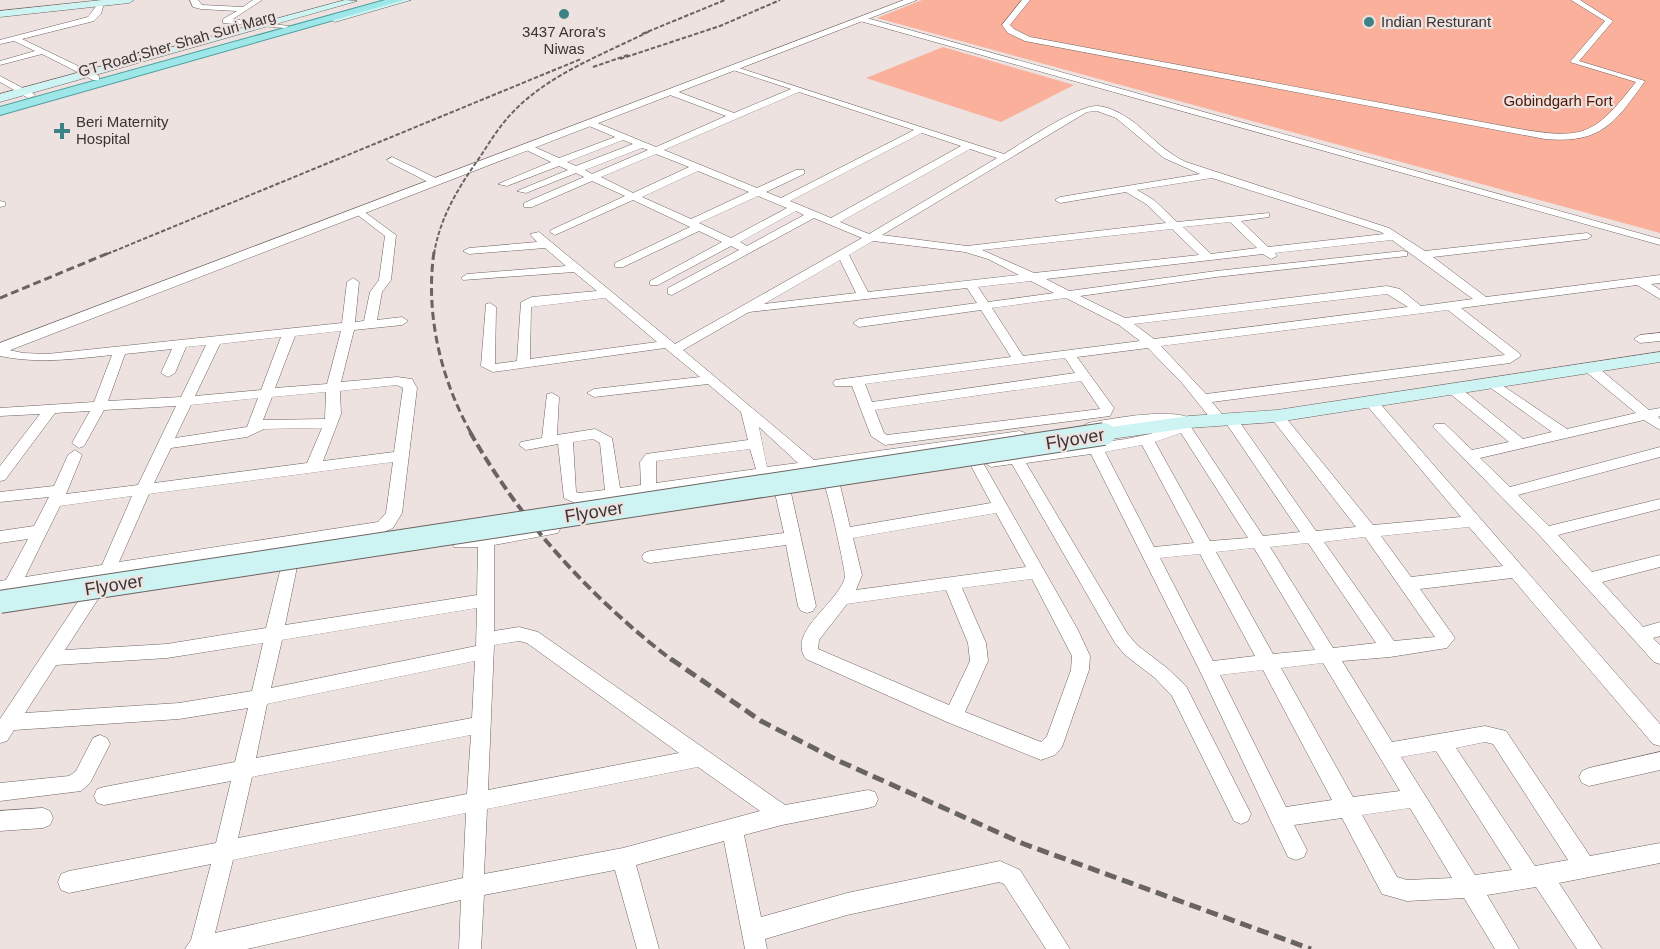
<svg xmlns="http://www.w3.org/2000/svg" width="1660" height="949" viewBox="0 0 1660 949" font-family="Arial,sans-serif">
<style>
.green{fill:#fab09a}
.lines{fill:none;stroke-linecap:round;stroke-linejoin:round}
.minor-casing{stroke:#6d6461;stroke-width:1}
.tertiary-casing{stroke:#6d6461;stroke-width:1}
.secondary-casing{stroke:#6d6461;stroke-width:1}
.primary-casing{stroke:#4f9e9f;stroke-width:2}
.minor{fill:#fff;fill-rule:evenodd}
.tertiary{fill:#fff;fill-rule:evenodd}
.secondary{fill:#cef3f3;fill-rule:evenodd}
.primary{fill:#9de7e8;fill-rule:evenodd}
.rail-far3{stroke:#696362;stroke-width:2;stroke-dasharray:4.5 2;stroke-linecap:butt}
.rail-far2{stroke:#696362;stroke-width:3;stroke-dasharray:8 4;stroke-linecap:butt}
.rail-far1{stroke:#696362;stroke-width:4;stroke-dasharray:10 4.5;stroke-linecap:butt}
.rail{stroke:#696362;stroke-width:5;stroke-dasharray:12 6;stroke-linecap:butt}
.secondary-bridge-casing{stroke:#6d6461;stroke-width:24;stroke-linecap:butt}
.secondary-bridge{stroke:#cef3f3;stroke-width:22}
.poi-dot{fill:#3b8384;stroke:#ede2df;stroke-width:2}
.labels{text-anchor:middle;stroke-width:4.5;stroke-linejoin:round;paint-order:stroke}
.far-poi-label{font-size:15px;fill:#393534;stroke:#ede2df;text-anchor:start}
.far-street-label{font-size:15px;fill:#393534;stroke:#ede2df}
.far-park-label{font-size:15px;fill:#511604;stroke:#ede2df}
.street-label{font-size:18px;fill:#393534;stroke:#ede2df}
</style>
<rect width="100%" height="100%" fill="#ede2df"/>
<path class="green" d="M922,0H1660V233L877,18Z
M943,47L1074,85L1001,122L866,78Z"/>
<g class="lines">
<defs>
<path id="minor" d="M190,0H198L202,5L243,7L253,0H262L233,19L289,26L285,28L223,23V19L237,11L201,9L193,7Z
M1022,0H1030L1010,25L1014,29L1030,37L1514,128C1583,140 1593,137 1636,82L1570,62L1605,21L1571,0H1580L1613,21L1579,61L1645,81C1615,123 1601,144 1545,139L1025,41L1008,33L1002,25Z
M100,1L104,3L101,14L94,21L22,39L99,76V80H93L42,54L0,65V61L35,51L14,41L0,44V40L88,17Z
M863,17L1660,239V245L860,21Z
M733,66L1004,154C1024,142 1077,105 1098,106C1111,107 1124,115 1135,123C1152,137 1166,153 1186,162L1389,228L1425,251L1587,233L1592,236L1587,239L1433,257L1486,297L1660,275V283L1651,284L1660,290V299L1637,285L1461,308L1519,353L1521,356L1510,363L1212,402L1225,418L1236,417L1316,531L1356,527L1272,419L1270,416L1272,413H1282L1373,525L1461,517L1364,402L1371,398L1376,399L1660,724V746L1653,744L1512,578L1420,589L1455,638L1447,648L1390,657L1342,661L1392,742L1485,726L1506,731L1590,856L1660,843V863L1559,883L1602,949H1577L1536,887L1487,895L1519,949H1495L1464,898L1407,901L1382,894L1342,818L1294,825L1307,850L1304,857L1296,860L1288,857L1199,669L1091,454L1026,463L1127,633L1137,645L1167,668L1186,686L1251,814L1248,821L1241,824L1234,821L1172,696L1155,678L1125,655L1115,643L1012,464L991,467L984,462L991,457L1126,439L1150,434L1175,424L1160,421L1088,431L1083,430L1081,427L1088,423C1111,419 1180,405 1196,422L1191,427L1263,536L1300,532L1226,423L1220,425L1215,424L1182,383L1148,348L1077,357L1114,408L1110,416L885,445L871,436L852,386H835L833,383L835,380L1011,357L981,310L859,327L853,323L859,319L977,303L967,288L749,312L683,350L814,460L1020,431L1025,433L1027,436L1025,439L1020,441L823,469L840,485L850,527L991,503L970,464L972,461H982L1078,630L1090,656L1089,670L1062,747L1055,755L1041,760L947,722L806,659C786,632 838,604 845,577C846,573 828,492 825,487C821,481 812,476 807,471L577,504L564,498L558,444L526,450L519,445L521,442L542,438L547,394L552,393L559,397L557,435L595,429L612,438L620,488L641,485L640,462L646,454L748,440L741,412L708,384L594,397L587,393L594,389L700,377L665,348L493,372L481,366L486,304L490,303L496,307L495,364L517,361L521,302L532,297L597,291L574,272L463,280L461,278L467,274L566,266L545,248L469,254L463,251L469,248L537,242L530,234L539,232L675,344L862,238L814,218L672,295L668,294V288L739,250L731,246L658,285H650V281L722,242L699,231L623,267H615V263L690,227L633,200L555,235L550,232L551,230L625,196L592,181L532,207H524V203L584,177L576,173L526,193L517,191L568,170L559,166L507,186L498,184L551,162L524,149V145H530L559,158L615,137L589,126V122H595L656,147L726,116L670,95V91H676L734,113L791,89L733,70ZM799,92L914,130L781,198L766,192L804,174V170H796L757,188L664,150ZM1097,111L1116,118L1164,158L1200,174L1060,197L1055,200L1060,203L1126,192L1146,204L1166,223L967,246L882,235L1087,112ZM922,133L961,146L831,218L790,201ZM623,140L633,144L576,166L567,162ZM642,148L648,150L592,174L585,170ZM970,149L997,158L869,234L840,222ZM656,154L689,167L633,193L601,177ZM698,171L749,192L691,219L642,197ZM1212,178L1381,232L1384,234L1268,247L1241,221L1269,217V213L1177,222L1154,200L1137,190ZM758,196L787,208L731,238L699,223ZM796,211L804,215L747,246L740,242ZM1230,222L1257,248L1211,254L1183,227ZM1172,229L1199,255L1034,273L982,250ZM1392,240L1473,299L1421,306L1400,289L1387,286L1125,318L1080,296L1216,277L1407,256V252L1403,251L1216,271L1069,291L1046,279L1263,254L1271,259L1277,256L1275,253ZM873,241L965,252L988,259L1019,275L868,292L849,255ZM840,260L856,293L764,304ZM1031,281L1054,293L988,302L978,287ZM1387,294L1408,307L1154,339L1134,324ZM605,298L657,342L530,359L531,307ZM1066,298L1119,325L1140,341L1023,356L992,308ZM1448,310L1505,355L1206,394L1161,346ZM1065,358L1075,373L872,402L865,384ZM1081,381L1100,409L887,435L884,433L875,410ZM759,427L798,463L767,467ZM1181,433L1248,538L1210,541L1155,442ZM593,439L600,443L605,490L579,493L576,492L573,442ZM1142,445L1194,543L1154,547L1105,452ZM750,449L756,469L656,483V461ZM996,513L1026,567L856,590L862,575L853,538ZM1469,527L1503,566L1411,577L1381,536ZM1365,537L1435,637L1394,641L1324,542ZM1308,543L1376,643L1333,648L1270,547ZM1254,548L1315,650L1273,654L1216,552ZM1200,554L1255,656L1213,661L1160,558ZM1032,579L1072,656L1071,670L1047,736L1041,742L965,712L988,661L986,643L962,588ZM946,590L968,643L970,661L949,705L818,649L819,640L847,604ZM1323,663L1400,791L1353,797L1281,668ZM1263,670L1332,800L1286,807L1220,675ZM1485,742L1493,744L1568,860L1535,866L1456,748ZM1436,751L1512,870L1475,875L1401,757ZM1410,808L1452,878L1407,880L1397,877L1362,815Z
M0,76L34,94L35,96L28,98L0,82Z
M392,157L440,180L441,182L432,184L389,162L387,160Z
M0,201L5,202V206L0,207Z
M359,208L396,235L391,280L382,292L377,320L402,317L408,321L402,325L354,330L341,382L397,377L412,379L417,388L402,513L393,528L382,533L0,593V581L6,580L28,539L0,543V531L34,526L49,497L0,502V492L54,486L68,455L75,450L82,455L66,494L138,485L176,406L104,410L84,446L79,448L72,443L90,411L55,413L5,480L0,481V466L40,414L0,416V408L94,402L112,355C74,359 38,364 0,356V348L23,353L47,354L342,323L347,282L353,278L359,282L355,322L364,321L370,292L379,280L385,236L355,213L354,211ZM341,331L327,384L275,388L295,336ZM281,337L261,390L195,396L220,344ZM206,345L181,397L108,401L125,354L172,349L161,373L168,377L175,373L186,347ZM397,385L403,388L394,452L323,461L341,414L340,391ZM326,392L325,419L263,420L272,397ZM258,398L247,427L175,438L191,405ZM322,428L307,463L154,483L171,448L247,437L264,429ZM393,462L386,513L378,522L119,562L149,494ZM132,496L102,565L25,577L60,506Z
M1660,333V341L1640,343L1634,339L1640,335Z
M1590,364L1595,365L1649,410L1660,408V416L1658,417L1660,419V430L1644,420L1480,458L1510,487L1660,447V457L1518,495L1549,526L1660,499V509L1558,535L1592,572L1660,555V567L1602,582L1643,627L1660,622V636L1653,638L1660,645V664L1654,662L1540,536L1433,427L1435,424H1445L1472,450L1509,442L1448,392L1446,389L1453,385L1458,386L1523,439L1552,432L1488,386L1486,383L1488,380L1493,379L1567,429L1636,413L1585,371L1583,368L1585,365Z
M783,488L791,493L816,606L813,611L807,613L801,611L798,606L786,545L650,563L644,561L642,557L644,553L650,551L784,533L775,493Z
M552,523L558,525L560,529L558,533L494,545V631L519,627L538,632L785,805L868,790L875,792L878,799L875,806L868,808L782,825L744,835L761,917L847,893L1000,861L1020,870L1070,949H1046L1004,884L999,882L847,915L765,939L767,949H745L724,841L636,865L659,949H637L615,870L484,895L481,949H459L461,900L247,949H185L191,940L211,864L69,893L61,890L58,882L61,874L69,871L216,843L231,781L104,805L97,803L94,796L97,789L104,787L235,762L248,708L179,719L14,730L7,741L0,743V719L85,591L91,590L97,591L100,596L65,650L167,644L266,628L281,567L283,563H295L297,567L285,625L477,595L478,547H454L452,543L454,539ZM477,608L476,646L271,688L282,640ZM519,641L527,643L679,753L488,790L494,645ZM263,643L252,691L179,703L25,713L56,665L167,658ZM475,661L472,718L256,758L267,704ZM471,735L467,794L238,838L252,777ZM698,767L760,811L623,848L484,874L487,809ZM466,813L463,878L215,933L233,860Z
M100,735L107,738L110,744L90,783L81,791L0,801V783L69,776L76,771L93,738Z
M1660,752V770L1589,786L1582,783L1579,777L1582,771L1589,768Z
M43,808L50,811L53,818L50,825L43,828L0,831V811Z"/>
<path id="tertiary" d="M904,0H917L0,354V343Z"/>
<path id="secondary" d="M102,0H134L129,3L0,17V11Z
M345,0L357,1L0,102V94Z
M395,0H411L335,22L330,19Z
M1660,352V362L1277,422L1189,428L1104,440L1097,439L1094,434L1097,429L1104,428L1189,416L1277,410Z"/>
<path id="primary" d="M385,0H404L0,115V107Z"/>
</defs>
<use href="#minor" class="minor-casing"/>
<use href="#tertiary" class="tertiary-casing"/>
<use href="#secondary" class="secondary-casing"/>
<use href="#primary" class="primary-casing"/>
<use href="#minor" class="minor"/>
<use href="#tertiary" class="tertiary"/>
<use href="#secondary" class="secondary"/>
<use href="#primary" class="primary"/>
<path class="rail-far3" d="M642,34L725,0
M620,59L720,26L780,0
M593,67L628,55
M107,254L581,59
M434,254C439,222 455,193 473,167C486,149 497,128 513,112C549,74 604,54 650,31"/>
<path class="rail-far2" d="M434,252C425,314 441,380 471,433
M0,298L111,252"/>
<path class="rail-far1" d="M470,432C521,522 591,598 673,661"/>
<path class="rail" d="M671,659L761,721L839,761L1024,844L1311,949"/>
<defs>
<path id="secondary-bridge" d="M0,602L1104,434"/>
</defs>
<use href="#secondary-bridge" class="secondary-bridge-casing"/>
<use href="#secondary-bridge" class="secondary-bridge"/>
</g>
<g class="poi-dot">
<circle cx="564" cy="14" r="6"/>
<circle cx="1369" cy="22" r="6"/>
<path d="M59 122h6v6h6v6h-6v6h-6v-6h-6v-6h6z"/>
</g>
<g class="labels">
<g class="far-poi-label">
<text x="1381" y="27">Indian Resturant</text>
<text x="564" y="37" text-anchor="middle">3437 Arora's<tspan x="564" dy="17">Niwas</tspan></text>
<text x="76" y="127">Beri Maternity<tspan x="76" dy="17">Hospital</tspan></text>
</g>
<g class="far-street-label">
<text transform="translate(177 44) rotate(-16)" y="5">GT Road;Sher Shah Suri Marg</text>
</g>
<g class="far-park-label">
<text x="1558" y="106">Gobindgarh Fort</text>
</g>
<g class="street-label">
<text transform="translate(1075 439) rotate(-9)" y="6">Flyover</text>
<text transform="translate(594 512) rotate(-9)" y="6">Flyover</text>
<text transform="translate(114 585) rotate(-9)" y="6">Flyover</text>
</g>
</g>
</svg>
